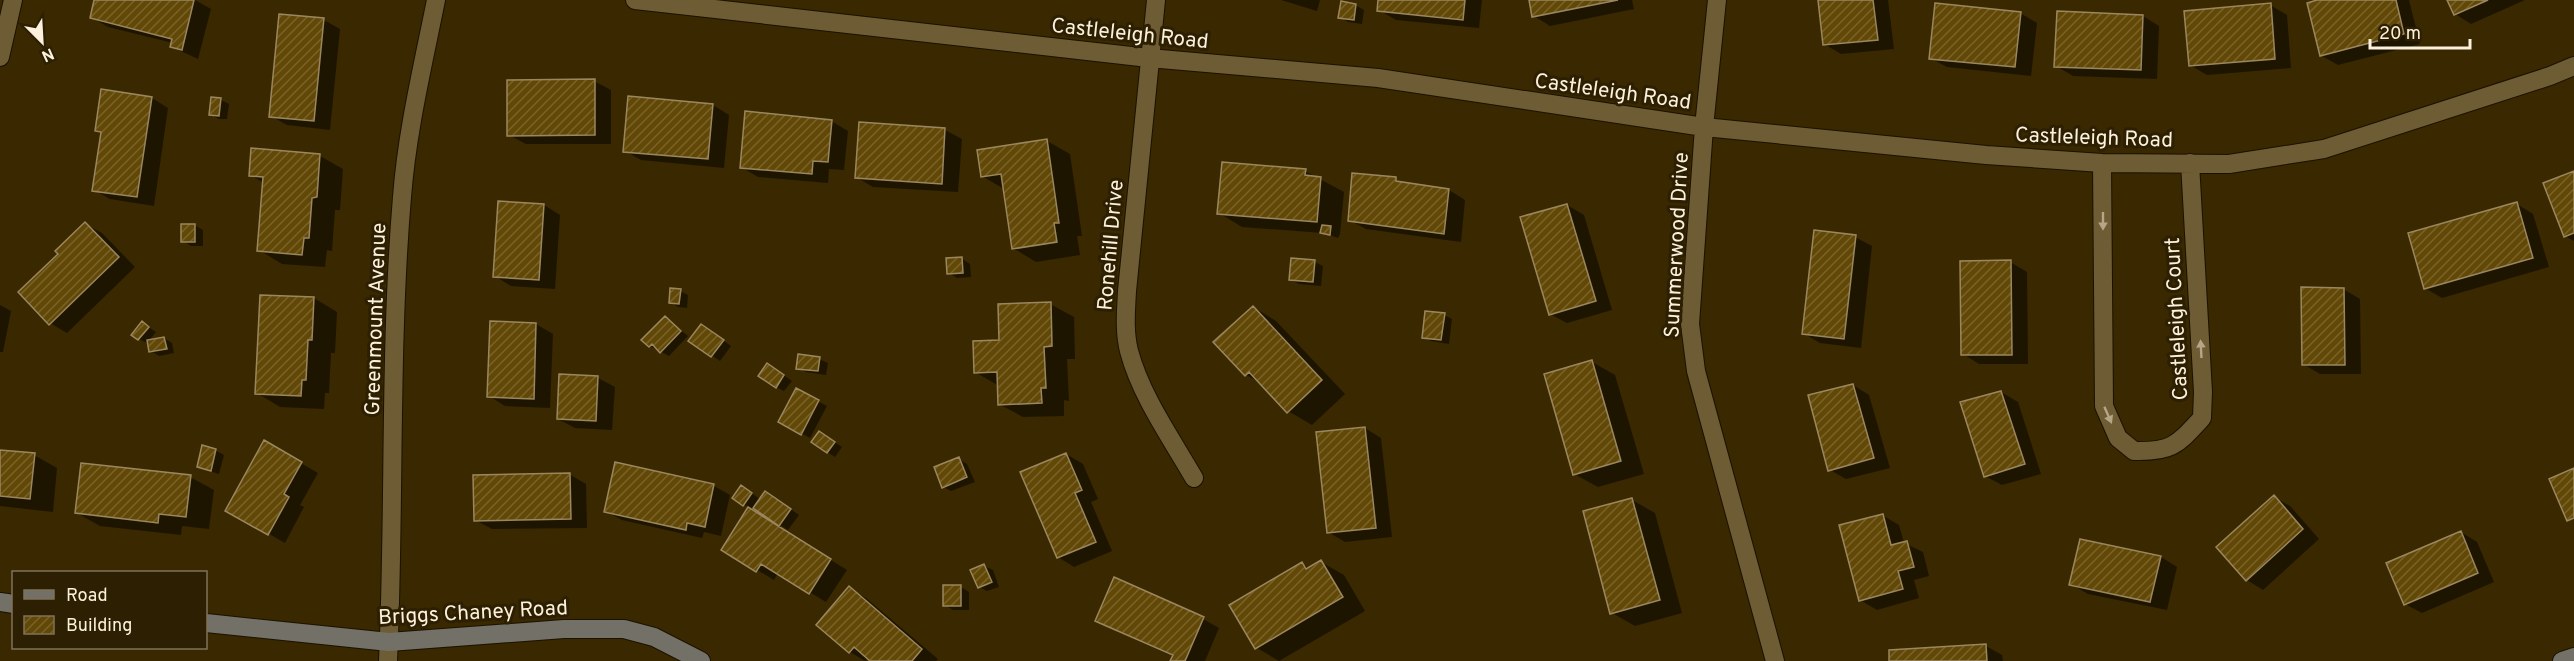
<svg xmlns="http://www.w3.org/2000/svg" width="2574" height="661" viewBox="0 0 2574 661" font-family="Overpass,sans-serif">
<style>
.shadow{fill:#0007}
.building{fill:url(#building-hatch);stroke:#9b875f;stroke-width:1.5}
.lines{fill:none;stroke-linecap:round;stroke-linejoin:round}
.minor-casing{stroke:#1b1201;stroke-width:20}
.secondary-casing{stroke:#1b1201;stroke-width:20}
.minor{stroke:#6e5c34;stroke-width:18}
.secondary{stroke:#737068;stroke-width:18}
.oneway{fill:#b5a688}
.labels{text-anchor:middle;stroke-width:6;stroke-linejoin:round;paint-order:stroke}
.street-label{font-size:21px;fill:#fcf1dc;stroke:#2c1f02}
</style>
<defs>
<pattern id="building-hatch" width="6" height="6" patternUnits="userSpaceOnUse" patternTransform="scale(1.5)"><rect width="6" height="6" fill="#614806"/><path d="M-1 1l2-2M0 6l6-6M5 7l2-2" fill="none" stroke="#79632a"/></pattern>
</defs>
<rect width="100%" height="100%" fill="#392800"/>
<path class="shadow" d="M96,0H195L211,9L198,59L172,47L173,43L108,27L91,17Z
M1281,0H1320L1317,11Z
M1380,0H1482L1479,28L1396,20L1379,10Z
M1531,0H1632L1634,9L1550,26L1534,16Z
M1819,0H1888L1894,49L1841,54L1824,44Z
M2323,0H2409L2420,44L2338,65L2322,56Z
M2449,0H2525L2471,24L2455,14Z
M1355,5L1364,10L1362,24L1348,22L1340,17Z
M2270,5L2287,15L2291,68L2207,75L2190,65Z
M2020,13L2037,23L2031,76L1947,67L1930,58Z
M2143,16L2159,26L2157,79L2073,76L2056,66Z
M324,20L340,29L330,130L287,125L271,116Z
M594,81L611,90V144H526L509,135Z
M152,98L168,108L154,206L110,199L94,190L102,134L96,130Z
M629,98L713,105L729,115L724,168L641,160L625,151Z
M221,100L229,104L227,119H219L210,114Z
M831,121L848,131L844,170L829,169L828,183L758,177L741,167Z
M860,124L945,130L962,139L958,192L873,187L856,177Z
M1047,141L1070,154L1082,236H1077L1080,255L1036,262L1013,248L1004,189L982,176Z
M320,156L343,169L340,210H335L332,251L327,250L325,267L282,264L259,250L264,183L250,175Z
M1305,171L1344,192L1340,234L1338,238L1323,233L1242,227L1219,213Z
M2574,173V241L2565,236Z
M1395,179L1404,184L1449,190L1465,200L1461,242L1366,229L1349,220Z
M2517,204L2533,214L2549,267L2442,298L2425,288Z
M544,205L560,215L555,289L511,286L495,276Z
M1567,205L1584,215L1612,310L1567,323L1550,314Z
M85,224L102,233L135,267L67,333L50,323L60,254Z
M194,225L203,230V246H191L183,241Z
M1855,237L1872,246L1861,348L1820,343L1803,333Z
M962,259L970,264L971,277L957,278L949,273Z
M1315,262L1323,266L1321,286L1299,284L1291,280Z
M2010,262L2027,272L2028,364H1979L1963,354Z
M2343,289L2360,299L2361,374H2320L2303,364Z
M680,291L688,295L687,308L678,307L670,302Z
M314,298L337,312L335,353H331L329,393H325L324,409L280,407L257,393Z
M1050,304L1074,317L1075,359H1067L1069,401L1064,400V416L1023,417L999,404V386L975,372L1001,341Z
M0,305L11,311L3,352H0Z
M1253,307L1276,321L1345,394L1312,425L1288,411L1263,384L1246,375Z
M1444,315L1452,319L1449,344L1431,341L1423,337Z
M665,318L688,336L669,356L650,346Z
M142,323L156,332L147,343L139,339Z
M536,324L553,334L550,408L505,406L489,396Z
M709,330L731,346L720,361L690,340Z
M164,338L172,343L174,353L159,356L151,351Z
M819,359L828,363L826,375L806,372L798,368Z
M1592,362L1615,375L1644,474L1598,487L1574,474Z
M775,369L792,381L784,391L776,387Z
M598,378L615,387L612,430L575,428L558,419Z
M1853,385L1869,395L1890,468L1846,479L1830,470Z
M796,390L827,406L810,438L788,426Z
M2001,392L2018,402L2041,474L2002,485L1985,476Z
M1365,428L1381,438L1392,537L1345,542L1328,532Z
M828,438L842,447L835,457L827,452Z
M264,442L318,473L300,505L304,507L285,543L227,510Z
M215,450L224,455L219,474L198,467Z
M0,451L34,455L57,468L53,512L0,506Z
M1066,454L1083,464L1098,499L1091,502L1112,551L1074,567L1058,557Z
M959,459L967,464L975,482L951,491L943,487Z
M569,474L586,484L587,528L492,529L475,520Z
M190,477L214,490L209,529L182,526L181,535L100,526L77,513Z
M714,486L730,495L721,536L704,532L702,538L622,520L605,511Z
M750,492L760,499L773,497L799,515L788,530L754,507L751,511L847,570L826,602L778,573L774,580L723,549L750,508L744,504Z
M2274,497L2290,506L2319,539L2263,590L2247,580Z
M1632,500L1655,513L1682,613L1635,626L1612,613Z
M1882,515L1899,525L1904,543L1923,552L1929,576L1914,580L1919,598L1877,610L1860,600Z
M2461,532L2477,542L2494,582L2422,613L2405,604Z
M2161,557L2177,567L2167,610L2088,594L2071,584Z
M1321,562L1344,575L1365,611L1279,661L1257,648L1231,606L1302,564L1310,569Z
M984,566L993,570L999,587L987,591L979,587Z
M961,587L969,592V610H953L945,605Z
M849,588L866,598L938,659L936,661H873L869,658L865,661L850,652Z
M1203,619L1219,628L1205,661H1172L1174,656L1097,621Z
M1986,646L2002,655L2003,661H1891Z"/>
<path class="building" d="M94,0H194L182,50L170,47L172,39L90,18Z
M1378,0H1465L1463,20L1377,11Z
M1529,0H1618L1532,17Z
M1818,0H1873L1878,40L1823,45Z
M2317,0H2396L2404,34L2320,56L2307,3Z
M2447,0H2488L2454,15Z
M1341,1L1356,4L1354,20L1338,18Z
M1935,3L2021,12L2015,67L1929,59Z
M2271,3L2275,59L2189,66L2184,11Z
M2057,11L2143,15L2141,70L2054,67Z
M279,14L324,18L314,121L269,117Z
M595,79V135L507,136V80Z
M101,89L152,97L137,197L92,191L101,132L95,131Z
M628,96L713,104L708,159L623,152Z
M211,97L221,98L219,116L209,115Z
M745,111L832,120L828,162L813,161L812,174L740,168Z
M859,122L945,128L942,184L855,178Z
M1047,139L1059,223H1054L1057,242L1012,249L1001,174L981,177L977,150Z
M251,148L320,154L317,197L312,198L309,238H304L302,255L257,251L263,177L249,176Z
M1222,162L1306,169L1305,175L1321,177L1317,222L1217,214Z
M2574,171V233L2564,237L2543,183Z
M1352,173L1396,177V181L1449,189L1444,234L1348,221Z
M498,201L544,204L539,280L493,277Z
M2517,202L2533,258L2424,289L2408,233Z
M1567,204L1596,301L1549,315L1520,217Z
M85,222L119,257L49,325L18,292L58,254L55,251Z
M181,224H195V242H181Z
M1322,225L1331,226L1330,235L1320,233Z
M1814,230L1856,235L1844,339L1802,334Z
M962,257L963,273L947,274L946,258Z
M1291,258L1315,260L1313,282L1289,280Z
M2011,260L2012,355H1961L1960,261Z
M2301,287L2344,288L2345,365H2302Z
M670,288L681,289L679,304L669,303Z
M260,295L314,297L312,340H308L306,380H302L301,396L255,394Z
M1051,302L1052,346L1044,347L1046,388H1041L1042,403L998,405L997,372L974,373L973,341L999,340L998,304Z
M1253,306L1322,380L1287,413L1249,372L1245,376L1213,342Z
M1425,311L1445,313L1441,340L1422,338Z
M665,316L681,331L660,353L652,344L649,347L641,340Z
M142,321L149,327L138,340L131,335Z
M490,321L536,323L534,399L487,397Z
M701,324L724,340L711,357L688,341Z
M164,337L167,349L149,352L147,340Z
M798,354L820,357L818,371L796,369Z
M1592,360L1621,461L1573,475L1544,374Z
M767,363L784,375L776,388L758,376Z
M559,374L598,376L596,421L557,419Z
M1853,384L1874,458L1828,471L1808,395Z
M796,388L819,400L801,435L778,422Z
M2001,391L2025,464L1984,477L1960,402Z
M1365,427L1376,528L1327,533L1316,432Z
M819,431L835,442L827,453L811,442Z
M264,440L302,462L284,494L289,497L268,535L225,511Z
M202,445L216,449L211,471L197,467Z
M0,450L35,453L30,499L0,496Z
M1066,453L1082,490L1075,493L1096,542L1057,558L1020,472Z
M959,457L967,477L942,488L934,467Z
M615,462L714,484L705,527L687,523L686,530L604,512Z
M81,463L191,475L186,517L159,514L158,523L75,513Z
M2574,468V518L2567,521L2549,479Z
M570,473L571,519L474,521L473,475Z
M741,485L752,493L743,506L732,498Z
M765,491L791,509L779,526L753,508Z
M2274,495L2303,529L2246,581L2216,547Z
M1632,498L1660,600L1610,614L1583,511Z
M748,507L831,559L809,594L761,564L756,572L721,550Z
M1883,514L1891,545L1907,541L1914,567L1898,571L1903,589L1859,601L1839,525Z
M2461,531L2478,573L2404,605L2386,563Z
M2080,539L2161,556L2150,602L2069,585Z
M1321,560L1343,597L1255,649L1229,605L1302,562L1306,569Z
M984,564L992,582L978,588L970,570Z
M1114,577L1204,617L1185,661H1170L1173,655L1095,621Z
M943,585H961V606H943Z
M849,586L922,649L912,661H870L854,647L849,653L816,625Z
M1986,644L1987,661H1889V650Z"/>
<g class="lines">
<defs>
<path id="minor" d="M635,0L1149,58L1378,78L1704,127L1986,155L2102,163L2229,164L2324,149L2550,76L2574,66
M1156,0L1127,291C1126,311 1124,331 1129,351C1141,396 1171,438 1194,478
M1717,0L1704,127L1690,324L1696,371L1775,661
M0,57L13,0
M2102,163L2104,406L2118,438L2134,451C2172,452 2177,445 2202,418L2203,392L2190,163
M388,661C395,507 389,351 402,197C407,131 423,65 436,0"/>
<path id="secondary" d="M0,602L14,604
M206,623L389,642L564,629H624L654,637L701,661
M2562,661L2574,657"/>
</defs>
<use href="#minor" class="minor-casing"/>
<use href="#secondary" class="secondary-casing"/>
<use href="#minor" class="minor"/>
<use href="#secondary" class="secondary"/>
</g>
<defs><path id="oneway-solid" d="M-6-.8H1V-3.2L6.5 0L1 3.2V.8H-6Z" transform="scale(1.5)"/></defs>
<g class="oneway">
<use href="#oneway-solid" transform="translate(2103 221) rotate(90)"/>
<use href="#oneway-solid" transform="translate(2201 349) rotate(-93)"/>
<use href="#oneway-solid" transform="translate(2108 415) rotate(66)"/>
</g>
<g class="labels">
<g class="street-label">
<text transform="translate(1130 33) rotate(6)" y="7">Castleleigh Road</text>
<text transform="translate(1613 91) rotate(8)" y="7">Castleleigh Road</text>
<text transform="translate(2094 137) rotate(2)" y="7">Castleleigh Road</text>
<text transform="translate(1110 245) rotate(-85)" y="7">Ronehill Drive</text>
<text transform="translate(1676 245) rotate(-87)" y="7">Summerwood Drive</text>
<text transform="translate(375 319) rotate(-88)" y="7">Greenmount Avenue</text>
<text transform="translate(2176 319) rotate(-93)" y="7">Castleleigh Court</text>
<text transform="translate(473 612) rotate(-3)" y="7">Briggs Chaney Road</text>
</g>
</g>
<rect x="12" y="571" width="195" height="78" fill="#2c1f02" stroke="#7f7359" stroke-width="1.5"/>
<rect x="24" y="590" width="30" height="9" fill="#737068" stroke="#7f7359" stroke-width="1.5"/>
<text x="66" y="601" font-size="18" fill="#fcf1dc">Road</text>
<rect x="24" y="616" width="30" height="18" fill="url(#building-hatch)" stroke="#7f7359" stroke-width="1.5"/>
<text x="66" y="631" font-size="18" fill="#fcf1dc">Building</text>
<g transform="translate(42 42) rotate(156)" stroke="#2c1f02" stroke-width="4.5" paint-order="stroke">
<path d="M0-4.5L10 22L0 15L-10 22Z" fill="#fcf1dc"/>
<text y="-9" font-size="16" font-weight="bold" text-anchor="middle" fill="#fcf1dc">N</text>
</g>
<path d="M2370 39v9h100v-9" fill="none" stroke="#fcf1dc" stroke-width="3"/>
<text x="2379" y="39" font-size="18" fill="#fcf1dc" stroke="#2c1f02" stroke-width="4.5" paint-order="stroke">20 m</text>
</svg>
